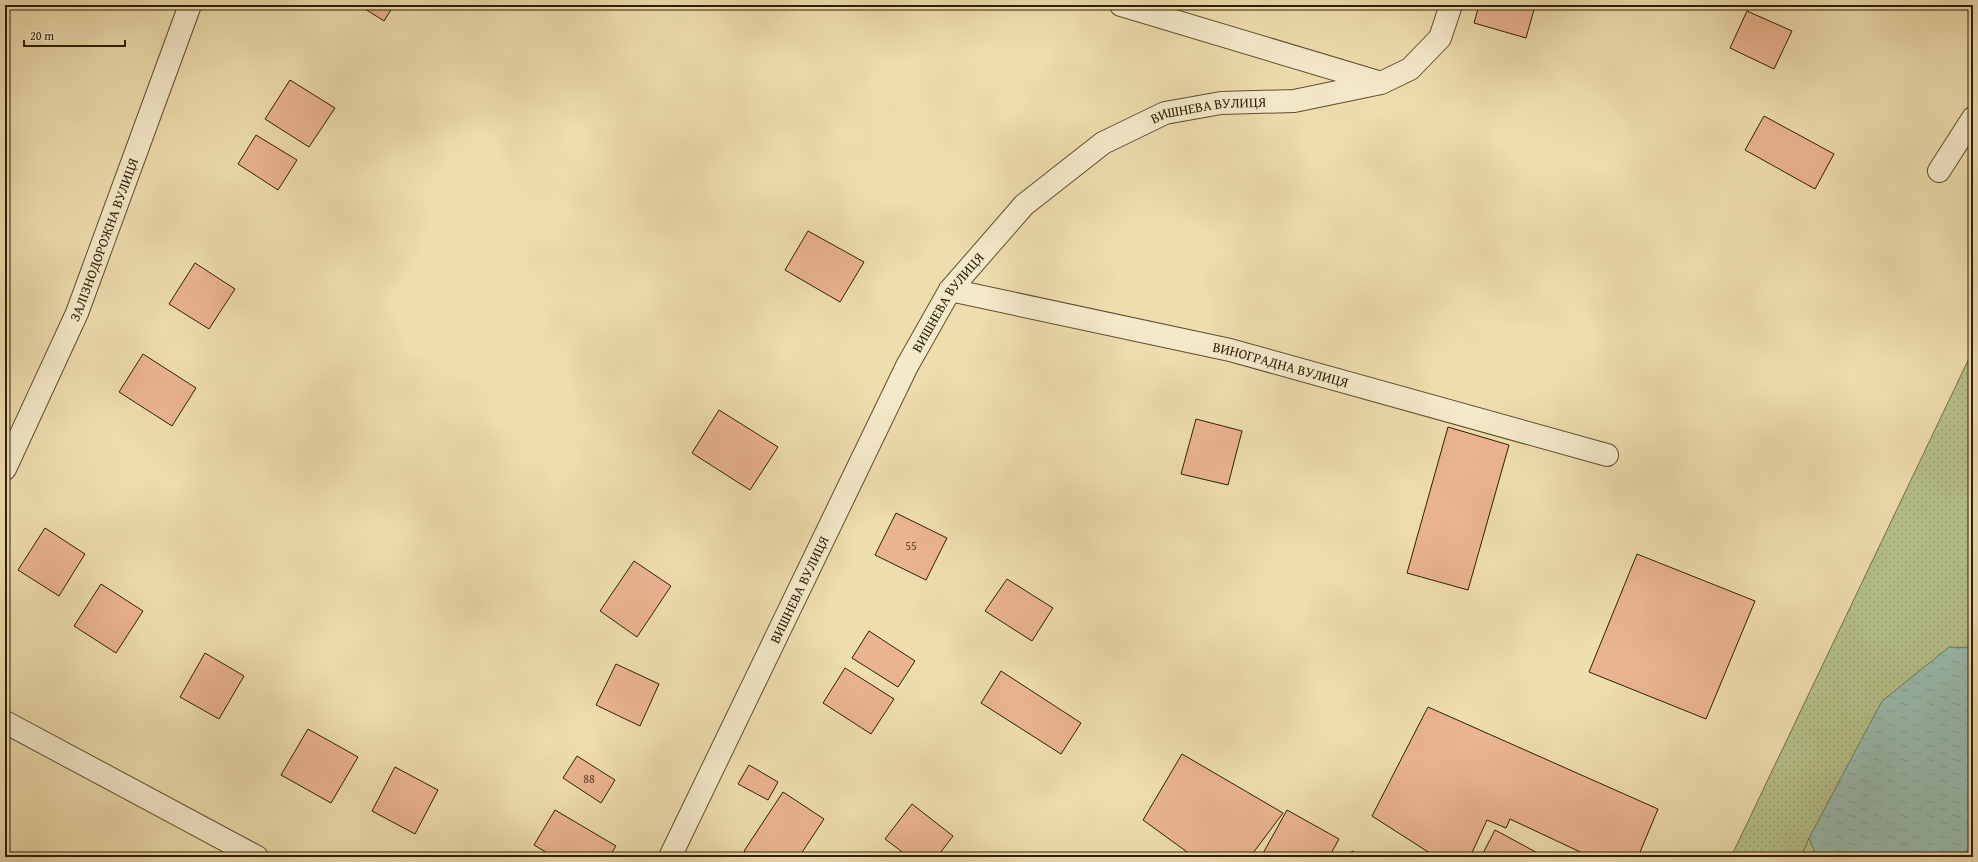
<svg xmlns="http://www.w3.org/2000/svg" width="1978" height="862" viewBox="0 0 1978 862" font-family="'Gentium Book Plus',serif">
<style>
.grass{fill:url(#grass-dots);stroke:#727048}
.wetland{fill:url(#wetland-marsh);stroke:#727048}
.water{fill:url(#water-ripples);stroke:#6e7c6a}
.building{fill:#eab490;stroke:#2e1e04}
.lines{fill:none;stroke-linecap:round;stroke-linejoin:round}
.minor-casing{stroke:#5e4e2e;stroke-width:24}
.minor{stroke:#f4e9ca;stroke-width:22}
.labels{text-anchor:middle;stroke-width:3;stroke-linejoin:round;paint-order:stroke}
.number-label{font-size:12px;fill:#5d4427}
.street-label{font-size:14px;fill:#2e1e04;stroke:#f4e9ca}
</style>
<defs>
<pattern id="grass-dots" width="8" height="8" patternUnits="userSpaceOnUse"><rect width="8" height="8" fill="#b6c28b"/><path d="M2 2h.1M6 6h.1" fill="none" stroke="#9da676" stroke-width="1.8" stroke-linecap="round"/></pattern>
<pattern id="wetland-marsh" width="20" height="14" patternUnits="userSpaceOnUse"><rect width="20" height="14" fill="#b6c28b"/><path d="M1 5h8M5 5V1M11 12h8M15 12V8" fill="none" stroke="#9da676"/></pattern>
<pattern id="water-ripples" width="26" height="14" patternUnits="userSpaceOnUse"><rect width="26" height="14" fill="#99bbae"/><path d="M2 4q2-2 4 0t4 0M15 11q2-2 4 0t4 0" fill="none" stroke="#84a094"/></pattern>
</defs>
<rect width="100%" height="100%" fill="#eeddad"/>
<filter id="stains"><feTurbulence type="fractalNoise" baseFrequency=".005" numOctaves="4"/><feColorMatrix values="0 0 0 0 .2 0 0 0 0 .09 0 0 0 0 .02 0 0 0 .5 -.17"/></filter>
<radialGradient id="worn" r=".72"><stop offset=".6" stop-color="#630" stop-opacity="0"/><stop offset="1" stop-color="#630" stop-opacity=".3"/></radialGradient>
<path class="grass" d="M1973,350V857H1731Z"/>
<path class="wetland" d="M1809,838L1817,857H1801Z"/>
<path class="water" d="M1949,647L1973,648V857H1817L1809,838L1882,701Z"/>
<path class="building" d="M359,5H394L384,21Z
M1479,5L1535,6L1526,38L1474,23Z
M1747,11L1792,31L1774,69L1730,48Z
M290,80L335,108L309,147L265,119Z
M1764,116L1834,154L1815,189L1745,150Z
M256,135L297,160L278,190L238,164Z
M808,231L864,262L840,302L785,270Z
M195,263L235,289L209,329L169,304Z
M143,354L196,388L172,426L119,392Z
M719,410L778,447L750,490L692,453Z
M1196,419L1242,431L1228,485L1181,474Z
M1448,427L1509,445L1468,590L1407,573Z
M896,513L947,538L926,580L875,555Z
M45,528L85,554L59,596L18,570Z
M1637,554L1755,601L1706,719L1589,672Z
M634,561L671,586L637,637L600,611Z
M1007,579L1053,608L1032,641L985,611Z
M101,584L143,611L116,653L74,626Z
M869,631L915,661L898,687L852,658Z
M205,653L244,676L219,719L180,697Z
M616,664L659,684L640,726L596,705Z
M845,668L894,699L871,734L823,703Z
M1001,671L1081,723L1061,754L981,703Z
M1428,707L1658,809L1638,857H1591L1510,819L1506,828L1487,820L1470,857H1436L1372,816Z
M308,729L358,757L331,803L281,775Z
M1182,754L1283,813L1250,857H1194L1143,820Z
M577,756L615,780L601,803L563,778Z
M749,765L778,782L768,800L738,784Z
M395,767L438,790L415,834L372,811Z
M783,792L824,819L799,857H753L744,851Z
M912,804L953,836L937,857H909L885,839Z
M555,810L616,846L609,857H554L534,845Z
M1287,810L1339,839L1329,857H1261Z
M1495,830L1545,857H1481Z
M1352,851L1363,857H1348Z"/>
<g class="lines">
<defs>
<g id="minor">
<path d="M1121,5L1378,82"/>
<path d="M1939,171L1973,118"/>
<path id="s1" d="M950,290L1230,350L1607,455"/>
<path id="s2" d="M5,469L77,313L190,5"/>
<path d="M5,722L257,857"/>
<path id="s3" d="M670,857L907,366L950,290L1024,205L1103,143L1165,113L1221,103L1294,101L1381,83L1410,69L1440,38L1451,5"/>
</g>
</defs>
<use href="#minor" class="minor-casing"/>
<use href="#minor" class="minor"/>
</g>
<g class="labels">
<g class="number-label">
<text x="911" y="550">55</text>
<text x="589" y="783">88</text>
</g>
<g class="street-label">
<text dy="5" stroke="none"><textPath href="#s3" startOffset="958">ВИШНЕВА ВУЛИЦЯ</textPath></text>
<text dy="5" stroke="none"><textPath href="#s2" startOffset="250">ЗАЛІЗНОДОРОЖНА ВУЛИЦЯ</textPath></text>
<text dy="5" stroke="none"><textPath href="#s3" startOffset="621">ВИШНЕВА ВУЛИЦЯ</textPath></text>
<text dy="5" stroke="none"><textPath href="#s1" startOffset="339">ВИНОГРАДНА ВУЛИЦЯ</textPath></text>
<text dy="5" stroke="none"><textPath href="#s3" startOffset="297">ВИШНЕВА ВУЛИЦЯ</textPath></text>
</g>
</g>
<rect width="1978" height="862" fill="none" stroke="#eeddad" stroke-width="20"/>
<rect x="6" y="6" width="1966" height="850" fill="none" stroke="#2e1e04" stroke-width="2"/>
<rect x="10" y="10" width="1958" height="842" fill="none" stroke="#2e1e04"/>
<path d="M24 40v6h101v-6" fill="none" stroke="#2e1e04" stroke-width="2"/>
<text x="30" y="40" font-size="12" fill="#2e1e04" stroke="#f4e9ca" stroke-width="3" paint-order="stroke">20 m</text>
<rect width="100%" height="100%" filter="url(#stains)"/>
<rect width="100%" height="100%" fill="url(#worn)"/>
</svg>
